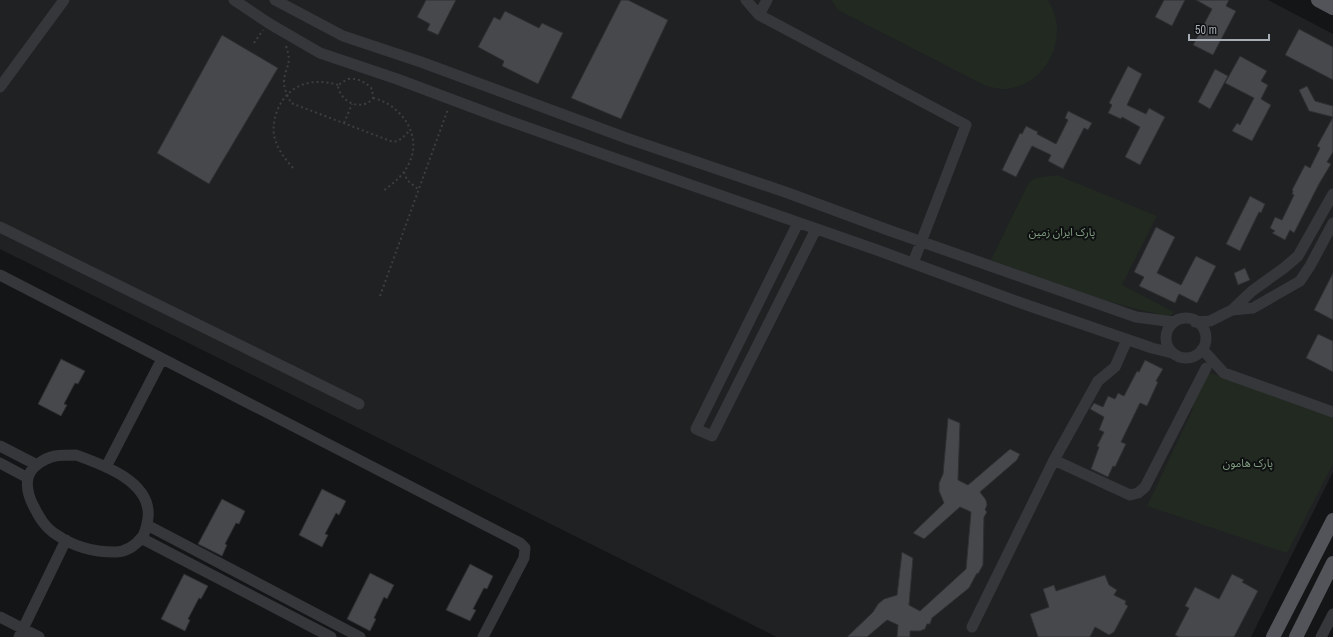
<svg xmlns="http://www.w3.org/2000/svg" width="1333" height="637" viewBox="0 0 1333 637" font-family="'Archivo Narrow','Noto Sans Arabic',sans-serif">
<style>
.built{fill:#202123}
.green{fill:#212921}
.building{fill:#46484b;stroke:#2f2f32}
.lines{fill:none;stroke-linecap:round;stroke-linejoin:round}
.path{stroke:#3c3e42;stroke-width:2;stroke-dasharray:2 3;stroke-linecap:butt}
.minor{stroke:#36373b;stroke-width:11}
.major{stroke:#525459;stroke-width:14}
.labels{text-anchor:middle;stroke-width:4;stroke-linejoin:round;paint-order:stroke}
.park-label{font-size:11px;fill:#819f80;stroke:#0f1011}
</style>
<rect width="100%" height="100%" fill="#141516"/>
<path class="built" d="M0,0H1268L1333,34V472L1251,637H777L0,249Z"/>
<path class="green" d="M831,0H1048C1051,6 1055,13 1056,20C1062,52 1040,85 1007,89C1000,90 992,87 986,86L838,10Z
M1057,175L1157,216L1122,285L1174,312L1169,317L1102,300L991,260L1029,182L1036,178Z
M1211,373L1333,417V464L1287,553L1147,506L1193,409L1190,406L1204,378Z"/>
<path class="building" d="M426,0H456L438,35L427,30L430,24L417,17Z
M621,0H628L668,20L621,119L571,98Z
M1164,0H1185L1172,26L1155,17Z
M1196,0H1229L1226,6L1236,11L1213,55L1193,45L1212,9Z
M505,11L539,28L542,23L563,33L538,84L502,66L504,61L478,47L494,17L500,20Z
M1299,29L1333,47V80L1285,55Z
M222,35L278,68L209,184L157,153Z
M1240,56L1267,71L1261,81L1268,85L1261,99L1271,105L1252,141L1232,131L1237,123L1240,125L1254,98L1225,83Z
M1128,66L1142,74L1127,105L1146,114L1149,108L1165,117L1140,165L1125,157L1140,127L1122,117L1121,119L1108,113L1112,105L1109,103Z
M1215,69L1228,76L1210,109L1198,102Z
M1307,86L1315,101L1333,106V152L1327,162L1331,164L1319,184L1294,233L1290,230L1285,240L1272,233L1275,231L1270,228L1275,217L1282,220L1294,195L1292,194L1293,191L1292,190L1305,165L1310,168L1320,148L1317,146L1333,117L1309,111L1299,90Z
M1068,111L1092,123L1088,130L1084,128L1063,169L1048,161L1051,155L1032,146L1016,177L1002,170L1020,133L1022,134L1026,126L1038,132L1037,134L1056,144L1068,120L1065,118Z
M1250,196L1265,204L1261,213L1259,212L1240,251L1226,244Z
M1156,227L1175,237L1157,273L1181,285L1196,256L1216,266L1197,303L1179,294L1175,303L1139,286L1144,277L1134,272Z
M1245,268L1250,280L1238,285L1234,273Z
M1333,273V320L1314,310Z
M1318,334L1333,341V372L1306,358Z
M61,359L85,371L78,384L75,383L64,404L67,405L61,416L38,404Z
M1145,360L1163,369L1156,381L1158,382L1147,406L1140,403L1121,442L1126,444L1115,467L1113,466L1108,477L1091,469L1099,447L1097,446L1104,432L1099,430L1104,417L1090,409L1094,403L1103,407L1108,396L1115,399L1118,393L1124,396L1137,371L1139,372Z
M948,418L960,423L958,480L968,485L1010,449L1020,454L1017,460L980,492L986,500L987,505L985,510L987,512L984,517L983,565L978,574L977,573L969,588L932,618L930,624H927L925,629L920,631H910V637H897L898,625L887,620L867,637H847L873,612L878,604L884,599L897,595L902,552L913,558L909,605L920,611L966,569L971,512L960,507L924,539L913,533L944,503L939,491V483L943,474Z
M322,489L346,501L339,515L336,513L325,534L328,535L322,547L299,535Z
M222,499L245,511L239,524L236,523L225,544L227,545L222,556L198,544Z
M470,564L493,576L487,589L484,588L473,609L476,610L470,621L446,610Z
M370,573L394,585L387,599L384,597L374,618L376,619L370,631L347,619Z
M184,574L208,586L201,599L199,598L188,619L190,620L185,631L161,619Z
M1232,574L1244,580L1242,582L1258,591L1234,637H1179L1175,635L1189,608L1185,606L1195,587L1219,599Z
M1105,575L1109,585L1117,590L1114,595L1126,601L1125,604L1128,606L1114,632L1109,635L1095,627L1090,637H1038L1030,614L1049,607L1043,589L1054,585L1056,591Z"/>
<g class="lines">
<path class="path" d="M254,43L263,30
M286,46C293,66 285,65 284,82C284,89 288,97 291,103L393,142C401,141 405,135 410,130
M348,79C359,78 365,82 372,89L373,98C361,113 339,101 338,85Z
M373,98C400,104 422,134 410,161C405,174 394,183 383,191
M344,123L352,104
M293,168C285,159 278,150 275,139C272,130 274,120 277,111C288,84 312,77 338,85
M404,172L407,180L418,189
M380,296L448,109"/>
<path class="minor" d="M234,0L270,24L320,53L397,79L501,118L608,156L877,250L1024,304L1152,348L1172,353
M275,0L343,36L421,62L629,139L788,193L888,230L1136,317L1174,322
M746,0L759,15L966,125L913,263
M759,15L767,0
M0,87L64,0
M798,223L696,429L712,436L816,229
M0,227L359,404
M0,275L520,543L525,548L524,558L483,637
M1232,310L1253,308L1300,281L1310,266L1333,223
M1166 338a20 20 0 1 1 40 0a20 20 0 1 1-40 0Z
M1195,322L1210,321L1232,310L1252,291L1284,268L1298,256L1333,194
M1202,349L1224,373L1333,412
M0,446L37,465
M76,455C104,465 152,482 148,518C147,525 146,530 143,536C136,545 126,552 115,552C95,552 74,547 57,535C45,528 39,517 33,505C29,497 26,487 28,478C30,467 45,458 55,456C62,455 69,455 76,455Z
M1054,460L1130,495L1138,493L1145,487L1206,368
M0,463L28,478
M106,467L162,359
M147,525L360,637
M141,538L331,637
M0,617L39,637
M972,627L1054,460L1098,381L1115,367L1127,340
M19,637L66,540
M1321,637L1333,614"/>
<path class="major" d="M1318,0L1333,8
M1273,637L1333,520
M1296,637L1333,563"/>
</g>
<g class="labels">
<g class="park-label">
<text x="1062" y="236">پارک ایران زمین</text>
<text x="1248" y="467">پارک هامون</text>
</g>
</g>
<path d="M1189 34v6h80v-6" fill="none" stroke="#a7adb5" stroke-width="2"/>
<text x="1195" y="34" font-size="12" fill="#a7adb5" stroke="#0f1011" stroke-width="3" paint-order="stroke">50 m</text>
</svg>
